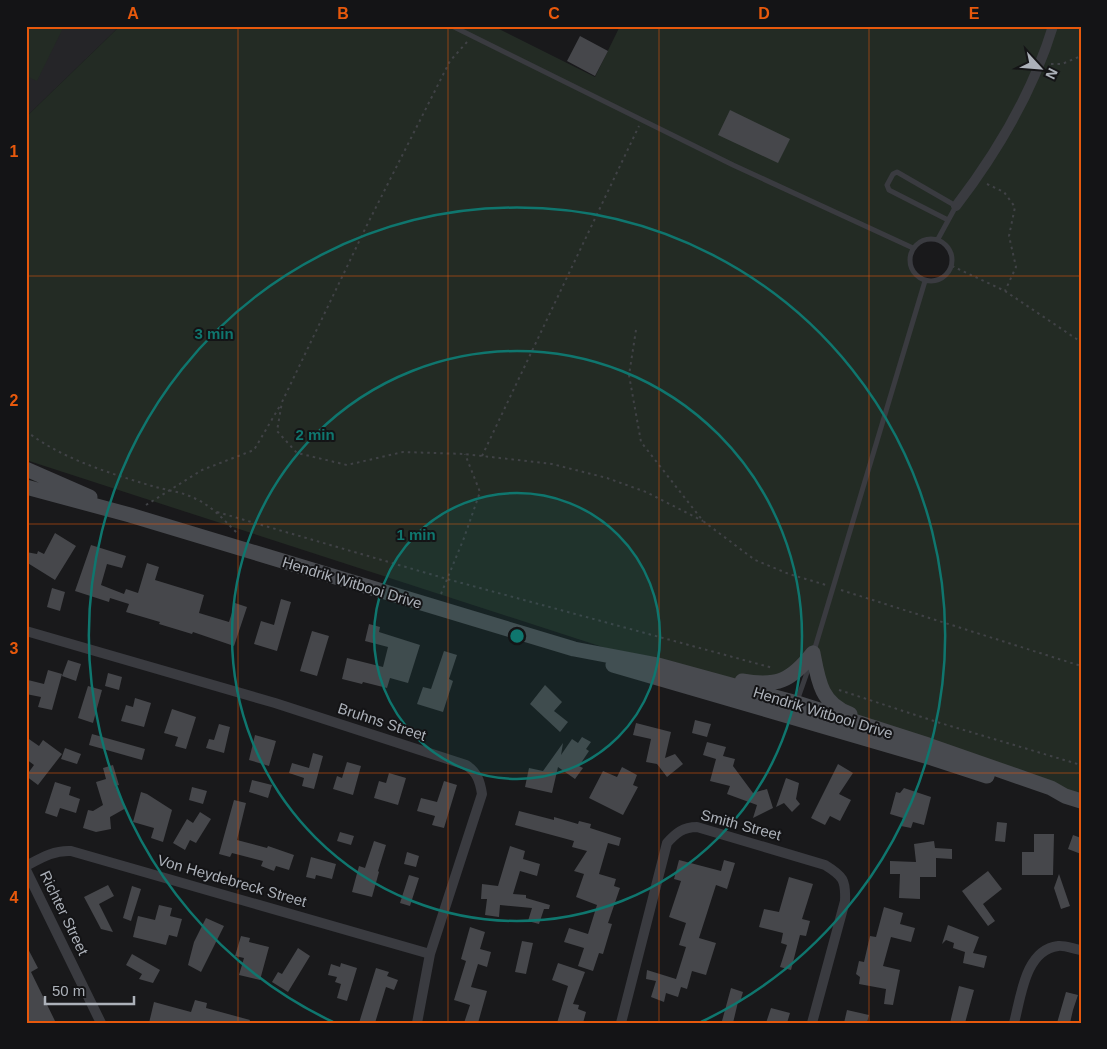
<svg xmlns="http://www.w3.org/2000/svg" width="1107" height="1049" viewBox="0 0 1107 1049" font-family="Helvetica,sans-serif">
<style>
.built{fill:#252528}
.green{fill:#232b24;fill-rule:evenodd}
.building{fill:#46474b}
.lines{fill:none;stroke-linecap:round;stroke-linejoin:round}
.path{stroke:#404246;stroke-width:2;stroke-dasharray:2.5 4;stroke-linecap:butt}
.service{stroke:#3a3b40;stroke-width:5}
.minor{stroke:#3a3b40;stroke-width:10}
.secondary{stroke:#484a4f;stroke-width:15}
.grid{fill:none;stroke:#e8590c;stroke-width:1;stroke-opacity:0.55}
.ring{fill:none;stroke:#0f766e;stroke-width:2.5}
.labels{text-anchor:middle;stroke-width:4;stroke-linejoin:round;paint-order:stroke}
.street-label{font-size:15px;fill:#acb1b9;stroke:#141416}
.centre{fill:#0f766e;stroke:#141416;stroke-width:2.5}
.ring-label{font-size:15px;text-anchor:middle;font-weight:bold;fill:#0f766e;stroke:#141416;stroke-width:4;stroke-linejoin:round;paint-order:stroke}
.neatline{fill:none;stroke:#e8590c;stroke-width:2}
.grid-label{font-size:16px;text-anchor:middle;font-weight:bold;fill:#e8590c}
</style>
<rect width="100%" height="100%" fill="#19191b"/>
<path class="built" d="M26,26H120L26,117Z"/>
<path class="green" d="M26,26H64L37,81L26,76Z
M120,26H493L595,77L620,26H1081V801L843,711L804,664L753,683L658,665L26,460V117ZM931,238C977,245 939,305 914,273C902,258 915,241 931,238Z"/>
<path class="building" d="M580,36L608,51L595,76L567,61Z
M730,110L790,139L778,163L718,135Z
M55,533L76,546L55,580L26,562V552L37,554L38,551L44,554Z
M91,545L126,556L122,568L107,564L101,585L124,594L126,589L138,593L147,563L159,567L155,580L204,595L199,613L229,622L235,603L247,607L234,646L193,632L192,634L159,624L160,622L126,612L129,604L110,598L109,602L75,591Z
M52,588L65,592L60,611L47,607Z
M281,599L291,602L277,651L254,644L261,621L274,625Z
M369,624L380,627L379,632L420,645L408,683L390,678L387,688L363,682L362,684L342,679L347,658L383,667L388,647L365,641Z
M312,631L329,636L317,676L300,671Z
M444,651L457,655L449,679L453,681L443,712L417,704L423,687L431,689Z
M68,660L81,664L76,681L62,676Z
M48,670L62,674L52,710L38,707L41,697L26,694L28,680L44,684Z
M108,673L122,677L119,690L105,686Z
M545,685L562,702L554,711L568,722L560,732L530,704Z
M88,686L102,690L93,723L78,718Z
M135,698L151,703L144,727L121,721L126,705L133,707Z
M172,709L196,717L186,749L175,746L178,737L164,733Z
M695,720L711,724L707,737L692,733Z
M636,723L671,732L665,758L675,754L683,764L667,777L657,764L646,762L651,739L633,735Z
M219,724L230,727L224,753L206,748L209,739L214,740Z
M92,734L145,749L142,760L89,745Z
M255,735L276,741L269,766L249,760Z
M26,737L39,746L43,740L62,754L38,785L26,776L34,765L26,759Z
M582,737L591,742L586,749L589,751L579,766L583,768L575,779L558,767L552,793L525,787L529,768L543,771L563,743L561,755L572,739L578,743Z
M707,742L726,747L723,756L735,759L733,766L753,793L767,789L773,808L753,818L757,805L727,794L730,786L710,781L716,759L703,755Z
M65,748L81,754L77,764L61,759Z
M313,753L323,756L314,789L302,786L304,778L289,773L292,763L309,768Z
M347,762L361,766L353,795L333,789L337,776L342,778Z
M838,764L853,773L839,794L851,800L840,821L830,816L825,825L811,818Z
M113,765L119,785L115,786L126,808L110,817L111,829L96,832L83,828L88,810L93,811L103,805L96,782L106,779L103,768Z
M622,767L637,775L633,785L638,787L623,815L589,798L603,771L617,777Z
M389,773L406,778L398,805L374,798L379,781L386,783Z
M786,778L799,783L796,799L800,804L792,812L784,803L776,807Z
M252,780L272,785L268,798L249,792Z
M444,781L457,785L444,828L432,825L435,816L417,811L421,798L437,802Z
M55,782L71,787L69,795L80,799L76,813L60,808L57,817L45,813Z
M192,787L207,791L203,804L189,800Z
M904,788L931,797L924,825L913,822L911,828L901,826L903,818L890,814L896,792L900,793Z
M141,792L147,794L172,810L163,842L151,838L154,828L133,822Z
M234,800L246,803L237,840L267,848L268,846L294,855L289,870L276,866L274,871L261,866L263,861L232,853L230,857L219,854Z
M519,811L554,820V817L578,824L579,821L591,824L590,828L621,838L619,846L608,843L599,874L616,879L614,886L620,888L608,923L612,924L603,954L599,953L593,971L578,966L584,948L564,942L569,928L588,934L597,905L576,897L584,874L574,871L587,851L572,847L574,841L515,825Z
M200,812L211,819L196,843L190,840L185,850L173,843L187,819L193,823Z
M997,822L1007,823L1005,842L995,841Z
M340,832L354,836L351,845L337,841Z
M1034,834H1054L1053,875H1022V852H1034Z
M1073,835L1081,838V854L1068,849Z
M374,841L386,845L378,871L379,872L372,897L352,892L359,866L365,868Z
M934,841L935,848L952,849V859L936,858V877H920V899L899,898L900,874H890V861L916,862L914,844Z
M510,846L525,851L523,859L540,864L537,876L520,871L513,894L526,895V898L550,905L549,909H544L539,924L528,921L532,908L500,905L499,917L485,915L487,899H481L482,884L498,886Z
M407,852L419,856L416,867L404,864Z
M311,857L336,864L332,879L316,875L315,879L306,877Z
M679,860L721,871L724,860L735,863L727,889L716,885L699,938L716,943L706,975L692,971L687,989L681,987L678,997L666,993L664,1002L651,997L656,981L646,979L647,970L676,979L686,947L679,945L686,923L669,917L681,881L674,879Z
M988,871L1002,889L983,904L995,921L988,926L962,891Z
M1059,874L1070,906L1061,909L1054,888Z
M409,875L419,878L410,906L400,903Z
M789,877L813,884L802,919L810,921L806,936L800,935L791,970L780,967L787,945L781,943L783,933L759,927L764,909L779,912Z
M108,885L114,896L99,904L113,932L101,929L84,897Z
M132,886L141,889L131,921L123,918Z
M159,905L172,908L170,916L182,919L177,937L169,935L166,945L133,937L138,916L155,920Z
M884,907L903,913L900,924L915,928L911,942L891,937L883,966L900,970L893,1005L884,1004L886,989L859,984L860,977L856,974L859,961L864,962L870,936L876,937Z
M206,918L224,926L201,972L188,965L194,942Z
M948,925L979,937L973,953L987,956L984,968L963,963L965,952L953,948L954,943L946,940L942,944Z
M470,927L485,932L480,949L491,952L487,967L478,964L471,987L487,991L478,1023H464L470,1005L454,1000L466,961L461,959Z
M241,936L250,938L249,942L269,947L260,980L239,975L244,958L235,956Z
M522,941L533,943L526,974L515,972Z
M26,945L38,968L31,972L56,1023H29L26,1018Z
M298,948L310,956L288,992L272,982L278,972L282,974Z
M132,954L160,970L153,983L139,979L142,974L126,965Z
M341,963L357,968L347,1001L337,998L341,984L335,982L337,977L328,975L331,964L340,967Z
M558,963L585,972L573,1004L579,1005L578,1009L586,1012L583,1023H557L568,986L552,980Z
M376,968L389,972L387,976L398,980L394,990L386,987L375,1023H359Z
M959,986L974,990L965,1023H950Z
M731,988L743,992L740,1002H738L733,1023L722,1021Z
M1066,992L1078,995L1073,1010L1070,1023H1057Z
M195,1000L207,1003L206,1008L250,1020L249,1023H149L154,1002L191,1012Z
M771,1008L790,1013L787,1023H766Z
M847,1010L869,1015L867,1023H844Z"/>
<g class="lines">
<path class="path" d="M467,42L450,61L367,225L282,402L277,431L297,453L347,465L403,452L465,454L552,464L607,478L646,492L703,521
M1051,64H1062L1081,56
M987,184L1004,192L1015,207L1009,236L1016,267L1005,291
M952,266L1005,291L1081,342
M636,330L629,375L641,442L703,521L755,560L789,574L826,585
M26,431C62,459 109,473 152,486C166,490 183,492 196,499C213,507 224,520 237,533
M482,456L639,126
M146,505L202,470L254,450L281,404
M217,512L447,579L773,668
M841,590L1081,666
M441,594L464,538L480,492L465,454
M839,690L937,722L1081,765"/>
<path class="service" d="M452,26L733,165L913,248
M910 260a21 21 0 1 1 42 0a21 21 0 1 1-42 0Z
M938,239L956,206L897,172L893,174L887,185L889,190L948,220
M814,651L925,281
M797,701L810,664"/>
<path class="minor" d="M956,206C998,151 1033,92 1053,26
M26,631L275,703L466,765C477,772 480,781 482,794L430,954L417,1023
M26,866C41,858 54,850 71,851L430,954
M26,870L101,1023
M621,1023L667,843C676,833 683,827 697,827L825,865C843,876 846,880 845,901L812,1023
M1014,1023C1021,997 1025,950 1058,946C1064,945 1074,949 1081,950"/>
<path class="secondary" d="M26,469L90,497
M26,487L130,515L574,649L658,665L797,703L928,745L1051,788L1065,796L1081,801
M813,653C818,680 821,704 850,714
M613,665L932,758L987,776
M742,681C777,687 791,681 813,653"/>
</g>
<path class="grid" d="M238,26V1023M448,26V1023M659,26V1023M869,26V1023M26,276H1081M26,524H1081M26,773H1081"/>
<circle cx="517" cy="636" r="143" fill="#0f766e" fill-opacity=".12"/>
<g class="ring">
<circle cx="517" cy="636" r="143"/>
<circle cx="517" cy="636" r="285"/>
<path d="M333 1022A428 428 0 1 1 701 1022"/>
</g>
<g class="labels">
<g class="street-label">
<text transform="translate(352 583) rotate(17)" y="5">Hendrik Witbooi Drive</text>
<text transform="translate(823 713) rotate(17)" y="5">Hendrik Witbooi Drive</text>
<text transform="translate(382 722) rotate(18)" y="5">Bruhns Street</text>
<text transform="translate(741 825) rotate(15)" y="5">Smith Street</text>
<text transform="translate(232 881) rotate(16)" y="5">Von Heydebreck Street</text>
<text transform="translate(64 913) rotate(64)" y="5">Richter Street</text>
</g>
</g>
<circle cx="517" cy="636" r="8" class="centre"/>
<g class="ring-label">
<text x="214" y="339">3 min</text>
<text x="315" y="440">2 min</text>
<text x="416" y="540">1 min</text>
</g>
<rect width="1107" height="1049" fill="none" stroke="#141416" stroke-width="55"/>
<g transform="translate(1040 68) rotate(116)" stroke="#141416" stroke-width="4" paint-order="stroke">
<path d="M0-4L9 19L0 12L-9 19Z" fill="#acb1b9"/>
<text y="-8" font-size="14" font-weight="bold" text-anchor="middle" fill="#acb1b9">N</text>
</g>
<path d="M45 996v8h89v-8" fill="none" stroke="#acb1b9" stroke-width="2.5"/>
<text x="52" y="996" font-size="15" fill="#acb1b9" stroke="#141416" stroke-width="4" paint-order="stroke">50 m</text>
<rect x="28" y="28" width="1052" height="994" class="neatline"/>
<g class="grid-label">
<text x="133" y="19">A</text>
<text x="343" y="19">B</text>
<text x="554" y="19">C</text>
<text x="764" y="19">D</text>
<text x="974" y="19">E</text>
<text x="14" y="157">1</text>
<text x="14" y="406">2</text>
<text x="14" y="654">3</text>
<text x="14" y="903">4</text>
</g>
</svg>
